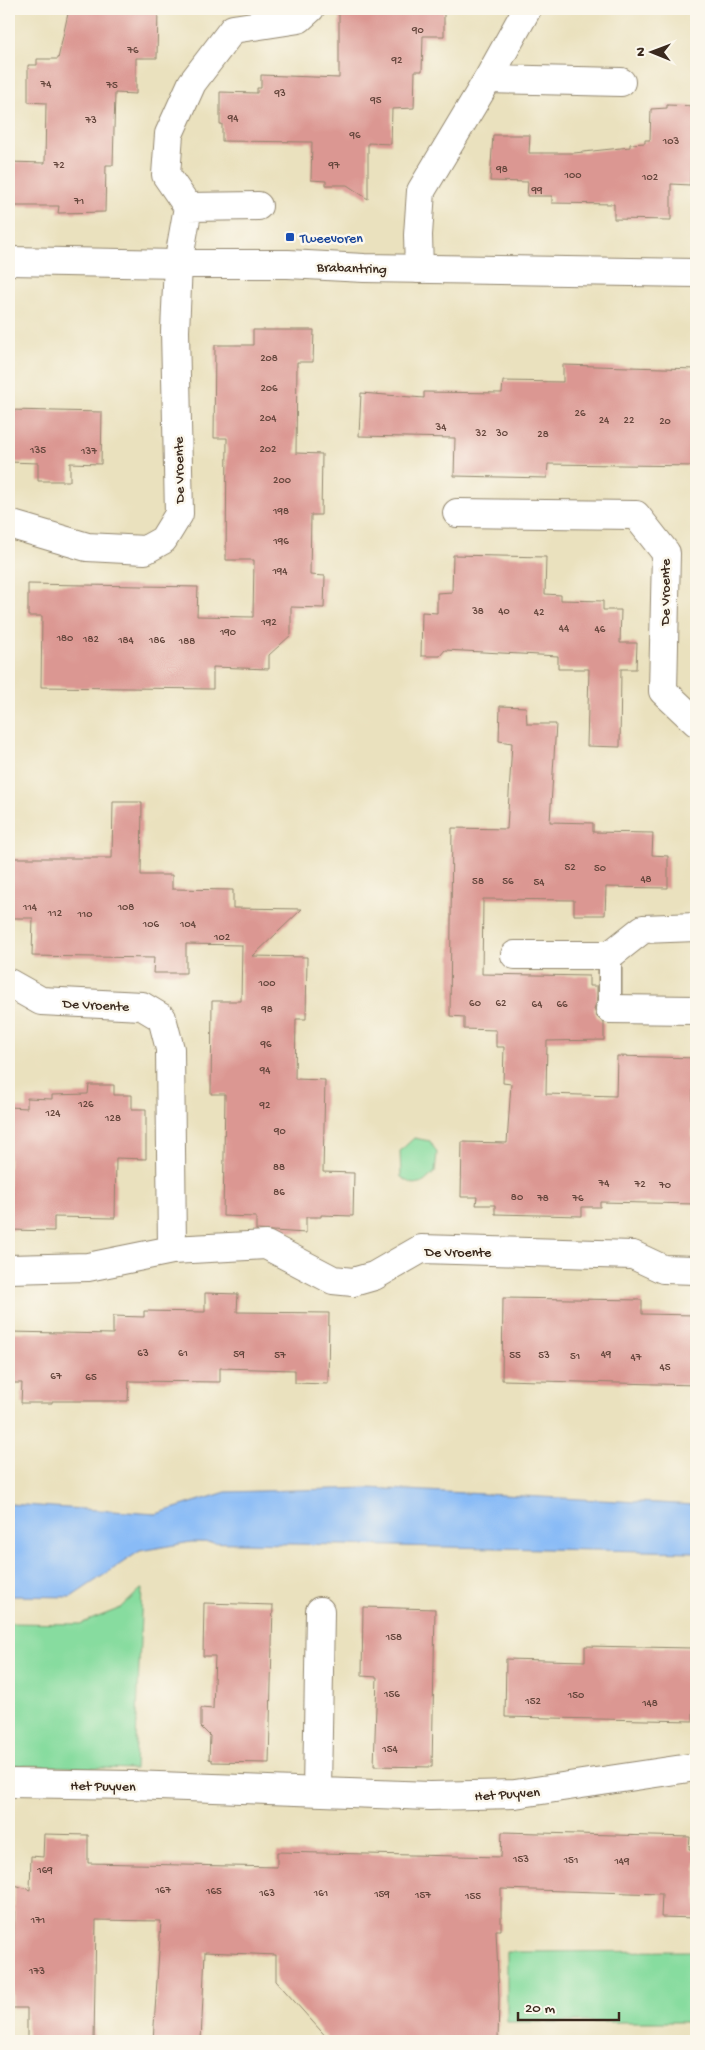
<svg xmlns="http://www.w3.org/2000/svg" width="705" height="2050" viewBox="0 0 705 2050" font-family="'Gochi Hand',sans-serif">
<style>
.green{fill:#87dc9f;stroke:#61835e}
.water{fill:#89bbf6;stroke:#62728a}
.building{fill:#db9792}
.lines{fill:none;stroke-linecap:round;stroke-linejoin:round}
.pedestrian-casing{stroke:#92866e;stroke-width:25}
.minor-casing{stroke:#92866e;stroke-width:30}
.tertiary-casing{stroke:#92866e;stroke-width:30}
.pedestrian{stroke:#fff;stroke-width:22}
.minor{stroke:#fff;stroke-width:28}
.tertiary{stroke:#fff;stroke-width:28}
.transit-dot{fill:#1a4fb4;stroke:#fbf7ec;stroke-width:2}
.labels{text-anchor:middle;stroke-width:5;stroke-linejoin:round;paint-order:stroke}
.number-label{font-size:11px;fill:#63453b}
.transit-label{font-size:14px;fill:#164399;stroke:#fbf7ec;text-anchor:start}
.street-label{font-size:14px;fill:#3b2a1e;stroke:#fbf7ec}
</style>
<rect width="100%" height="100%" fill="#fbf7ec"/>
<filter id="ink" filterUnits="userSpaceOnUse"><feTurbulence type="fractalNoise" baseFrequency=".02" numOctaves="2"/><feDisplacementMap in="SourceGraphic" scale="10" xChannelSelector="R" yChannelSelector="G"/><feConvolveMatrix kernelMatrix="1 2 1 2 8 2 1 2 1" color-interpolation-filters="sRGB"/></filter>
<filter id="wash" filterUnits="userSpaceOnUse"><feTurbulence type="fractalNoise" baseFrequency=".0096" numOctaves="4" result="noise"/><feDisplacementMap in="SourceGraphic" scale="20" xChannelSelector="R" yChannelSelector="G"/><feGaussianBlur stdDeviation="1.12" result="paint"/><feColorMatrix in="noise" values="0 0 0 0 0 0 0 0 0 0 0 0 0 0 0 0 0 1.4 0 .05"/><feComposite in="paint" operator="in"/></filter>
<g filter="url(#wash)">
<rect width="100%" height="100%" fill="#eae1be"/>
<path class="green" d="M414,1138L430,1141L437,1153L435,1172L424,1182L413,1184L401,1177L400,1151Z
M142,1588L135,1769L9,1765V1623L80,1624L121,1608Z
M696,1951V2022H507V1952Z"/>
<path class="water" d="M368,1488L696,1505V1552L191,1542L140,1551L71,1597L9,1596V1504L156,1514L226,1492Z"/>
<g id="blocks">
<path class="building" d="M69,9H158L157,58H136V94L115,93L113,165H106L105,212L58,213L59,206H9V162L45,163L46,103L28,102V65H37V59H58Z
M339,9H444V36H423L422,71H415L414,108L392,109L391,144L368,143V199L347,185H326V181L311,180L312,142L222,141V124H220V92L257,93V88H261V75L339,78Z
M667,105L696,106V149H691L690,185L671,184V220L614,219V204L552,203V196H527L528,182L490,181L493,135H530L529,153H574L630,147V144L645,143V140H650L651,109L667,108Z
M253,330H314L313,362H297L296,453L322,454L321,515H311L310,575L325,576L324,608L291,607V635L269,655V669L213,667V689L41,687L42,616H28V584L198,587L197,616L253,617L254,560H226L227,438H214L215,345H253Z
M563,365L696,369V466L548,464L547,478L454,476L455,438L359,436L361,393L424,398V392L502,393L503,381L563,382Z
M9,410L102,412L101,464L70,463V481H38V463L9,462Z
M453,555L546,557L545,594L561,595V600L603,601V610H621L620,643H637L636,669H621L620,747L587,746L589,669H558V656L445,650L440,656H421L422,612L437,613V593L452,592Z
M500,706L526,707L527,724H556L550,822L593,823V832L653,833L652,855L668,856V888L606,887L605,915H574V900L483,899L482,974L589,976V986H597V1001L594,1009L597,1017L604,1023V1040L547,1041L546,1094L616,1096L617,1056L696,1058V1090H693L692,1149H696V1204L600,1202V1207H582V1216L495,1214V1205H476L477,1197H461L462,1142L507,1143L511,1084L503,1083L504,1047H496V1030L464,1029V1017L450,1016L452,828L507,829L512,743L499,741Z
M113,802H142L141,875H172V889L233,890V908L302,909L253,956L307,957L306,1019H296L295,1079L325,1080L323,1172L354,1173L353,1216L321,1215V1217H306V1233L256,1230V1217L223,1216L225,1094H211L212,1001H241L242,945L186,944V973H153L154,958L32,956L33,918H9V858H112Z
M89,1085H114V1095H132V1109H146V1159L116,1158L115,1218L54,1217V1231L9,1230V1107L27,1108V1098L52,1099V1095L88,1094Z
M205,1293L238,1294L237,1312L329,1313L328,1384L295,1383V1370L220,1368V1382L129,1381L128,1401H52V1403H21L22,1383H9V1332L113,1334V1316L144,1317V1311L205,1312Z
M503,1298L642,1300V1314L696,1315V1385L502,1380Z
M204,1603L273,1605L269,1763L212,1762V1760L209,1759L210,1736L201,1727V1708L213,1709L215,1656H203Z
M363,1607L435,1609L432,1767L374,1766L377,1677L362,1676Z
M585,1646L692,1648L691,1664H696V1710L693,1709V1721L505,1717L506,1659L585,1661Z
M502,1832L690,1837L689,1849L696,1850V1918L661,1917L662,1894L501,1889V1930H496L499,1998L498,2041H330L276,1981V1955L205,1952L201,2041H153L161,1921L96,1920L94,2041H27V2008H12L15,1885L30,1890L31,1856L43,1857L44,1834L88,1835V1863L277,1867V1852L501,1857Z"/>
</g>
</g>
<g filter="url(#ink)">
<use href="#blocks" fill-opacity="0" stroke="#92866e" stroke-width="1"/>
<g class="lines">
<defs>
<path id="pedestrian" d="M610,1009V955"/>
<path id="minor" d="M488,79L621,82
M188,207L258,206
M419,269L418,235L421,191L488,79L527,9
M457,513L636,515L666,553L663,691L696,722
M9,524L87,547L145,550L163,540L179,514L175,331L178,264L188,207L166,175L169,134L192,83L233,29L299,19L310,9
M515,955H610L643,929L696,927
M9,983L41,1001L142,1006L162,1018L170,1049L172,1250
M610,1009L696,1010
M9,1269L88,1267L172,1250L266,1245L333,1280L353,1282L374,1276L421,1249L633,1255L663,1269L696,1270
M9,1783L131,1785L430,1796L515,1794L696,1767
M317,1791L320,1611"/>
<path id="tertiary" d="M9,261L178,264H288L364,268L696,273"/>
</defs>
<use href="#pedestrian" class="pedestrian-casing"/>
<use href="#minor" class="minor-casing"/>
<use href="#tertiary" class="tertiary-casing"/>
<use href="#pedestrian" class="pedestrian"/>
<use href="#minor" class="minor"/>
<use href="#tertiary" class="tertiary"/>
</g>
</g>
<rect class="transit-dot" x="285" y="232" width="10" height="10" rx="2.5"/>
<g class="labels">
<g class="number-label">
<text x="418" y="33">90</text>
<text x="133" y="53">76</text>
<text x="397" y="63">92</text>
<text x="46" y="87">74</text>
<text x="112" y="88">75</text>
<text x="280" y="96">93</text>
<text x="376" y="103">95</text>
<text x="233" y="121">94</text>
<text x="91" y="123">73</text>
<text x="355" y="138">96</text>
<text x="671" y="144">103</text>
<text x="59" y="168">72</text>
<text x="334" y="168">97</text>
<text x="502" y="172">98</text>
<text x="573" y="178">100</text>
<text x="650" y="180">102</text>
<text x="537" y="193">99</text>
<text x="79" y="204">71</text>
<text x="269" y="361">208</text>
<text x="269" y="391">206</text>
<text x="580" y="416">26</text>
<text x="268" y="421">204</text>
<text x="604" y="423">24</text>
<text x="629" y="423">22</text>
<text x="665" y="424">20</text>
<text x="441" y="430">34</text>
<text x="481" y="436">32</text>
<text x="502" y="436">30</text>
<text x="543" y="437">28</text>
<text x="268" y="452">202</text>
<text x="38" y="453">135</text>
<text x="89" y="454">137</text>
<text x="282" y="483">200</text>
<text x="281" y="514">198</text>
<text x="281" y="544">196</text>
<text x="280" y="574">194</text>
<text x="478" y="614">38</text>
<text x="504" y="614">40</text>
<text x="539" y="615">42</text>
<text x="269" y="625">192</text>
<text x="564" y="631">44</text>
<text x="600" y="632">46</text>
<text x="228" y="635">190</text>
<text x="65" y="641">180</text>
<text x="91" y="642">182</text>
<text x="126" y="643">184</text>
<text x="157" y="643">186</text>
<text x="187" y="644">188</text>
<text x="570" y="870">52</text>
<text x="600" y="871">50</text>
<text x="646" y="882">48</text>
<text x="478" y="884">58</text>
<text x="508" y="884">56</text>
<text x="539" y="885">54</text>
<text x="30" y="910">114</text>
<text x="126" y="910">108</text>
<text x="55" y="916">112</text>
<text x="85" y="917">110</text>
<text x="151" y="927">106</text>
<text x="188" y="927">104</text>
<text x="222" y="940">102</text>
<text x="267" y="986">100</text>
<text x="475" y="1006">60</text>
<text x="501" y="1006">62</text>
<text x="537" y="1007">64</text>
<text x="562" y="1007">66</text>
<text x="267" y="1012">98</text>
<text x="266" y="1047">96</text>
<text x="265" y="1073">94</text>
<text x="86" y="1107">126</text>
<text x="265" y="1108">92</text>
<text x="53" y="1116">124</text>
<text x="113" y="1121">128</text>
<text x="280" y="1134">90</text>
<text x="279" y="1170">88</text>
<text x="604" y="1186">74</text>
<text x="640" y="1187">72</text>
<text x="665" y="1188">70</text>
<text x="279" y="1195">86</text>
<text x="517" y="1200">80</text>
<text x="543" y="1201">78</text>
<text x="578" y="1201">76</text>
<text x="143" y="1356">63</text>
<text x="183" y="1356">61</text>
<text x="239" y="1357">59</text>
<text x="606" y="1357">49</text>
<text x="280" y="1358">57</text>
<text x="515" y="1358">55</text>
<text x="544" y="1358">53</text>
<text x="575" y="1359">51</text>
<text x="636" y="1360">47</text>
<text x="665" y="1370">45</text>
<text x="56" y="1379">67</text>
<text x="91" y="1380">65</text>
<text x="394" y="1640">158</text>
<text x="392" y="1697">156</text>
<text x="576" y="1698">150</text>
<text x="533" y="1704">152</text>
<text x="650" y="1706">148</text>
<text x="390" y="1752">154</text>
<text x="521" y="1862">153</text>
<text x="571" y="1863">151</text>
<text x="622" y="1864">149</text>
<text x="45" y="1873">169</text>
<text x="163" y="1893">167</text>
<text x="214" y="1894">165</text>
<text x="267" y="1896">163</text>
<text x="321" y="1896">161</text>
<text x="382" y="1897">159</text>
<text x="423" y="1898">157</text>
<text x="473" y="1899">155</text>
<text x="38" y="1923">171</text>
<text x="37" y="1974">173</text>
</g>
<g class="transit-label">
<text x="300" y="242">Tweevoren</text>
</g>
<g class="street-label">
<text transform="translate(352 267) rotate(2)" y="5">Brabantring</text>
<text transform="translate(178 470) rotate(-91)" y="5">De Vroente</text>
<text transform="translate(664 592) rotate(-90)" y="5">De Vroente</text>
<text transform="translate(96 1004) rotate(3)" y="5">De Vroente</text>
<text x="458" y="1256">De Vroente</text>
<text transform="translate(103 1785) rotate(1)" y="5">Het Puyven</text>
<text transform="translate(507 1793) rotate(-4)" y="5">Het Puyven</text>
</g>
</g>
<rect width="705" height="2050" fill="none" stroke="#fbf7ec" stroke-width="30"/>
<g transform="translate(652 52) rotate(271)" stroke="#fbf7ec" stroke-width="4" paint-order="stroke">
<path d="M0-4L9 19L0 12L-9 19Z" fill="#3b2a1e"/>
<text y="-8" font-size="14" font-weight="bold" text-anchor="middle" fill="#3b2a1e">N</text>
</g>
<path d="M518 2012v8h101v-8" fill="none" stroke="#3b2a1e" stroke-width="2.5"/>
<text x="525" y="2012" font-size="15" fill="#3b2a1e" stroke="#fbf7ec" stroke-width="4" paint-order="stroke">20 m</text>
</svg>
